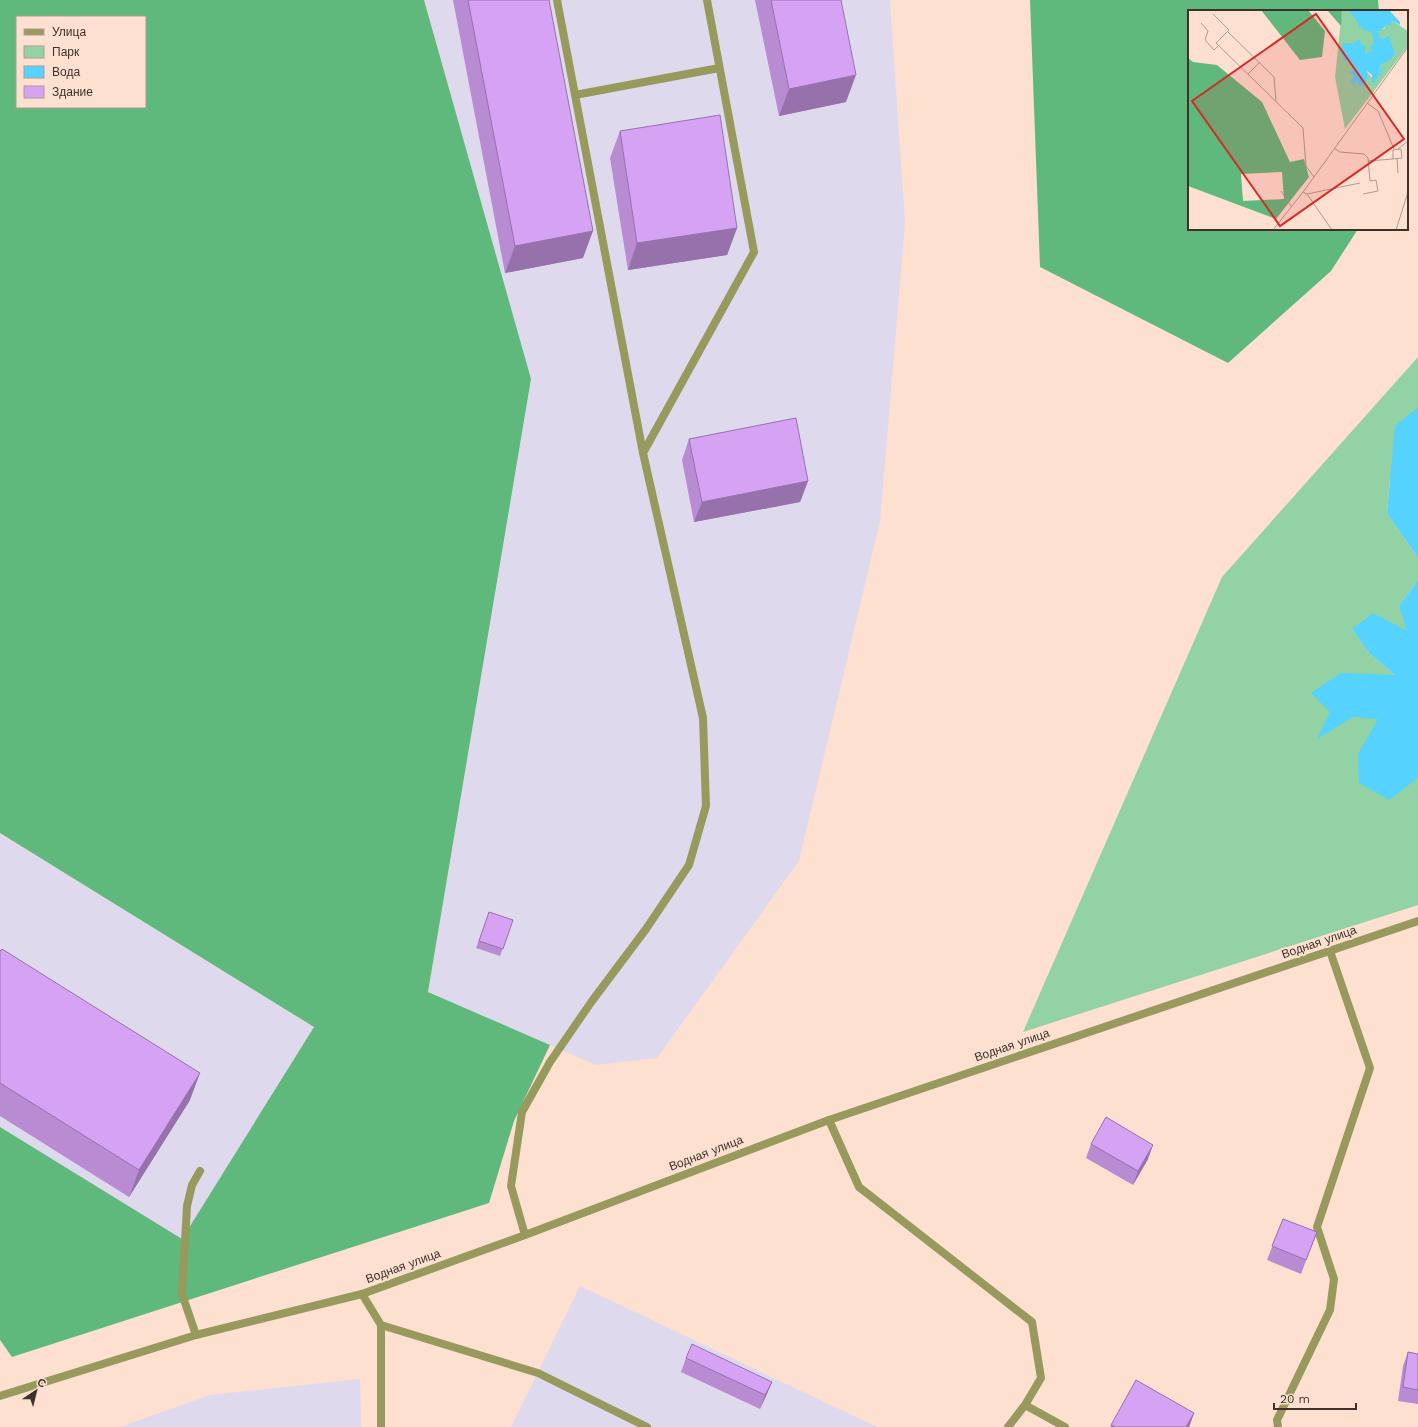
<svg xmlns="http://www.w3.org/2000/svg" width="1418" height="1427" viewBox="0 0 1418 1427" font-family="'Work Sans',sans-serif">
<style>
.industrial{fill:#dfd9ee}
.green{fill:#93d2a4}
.forest{fill:#5fb97c;fill-rule:evenodd}
.water{fill:#55d2fe}
.lines{fill:none;stroke-linecap:round;stroke-linejoin:round}
.service{stroke:#979a5c;stroke-width:8}
.minor{stroke:#979a5c;stroke-width:8}
.wall{fill:#b88bd2}
.shaded-wall{fill:#9671ab}
.building{fill:#d6a2f4;stroke:#9671ab}
.labels{text-anchor:middle;stroke-width:4;stroke-linejoin:round;paint-order:stroke}
.street-label{font-size:12px;fill:#3f312a;stroke:#fde0d0}
.inset-road{fill:none;stroke:#b19a8e;stroke-width:1}
.view{fill:#d62828;fill-opacity:0.15;stroke:#d62828;stroke-width:2}
.inset-edge{fill:none;stroke:#3f312a;stroke-width:2}
</style>
<rect width="100%" height="100%" fill="#fde0d0"/>
<path class="industrial" d="M424,0H890L905,223L880,521L799,861L657,1058L596,1065L428,992L531,379Z
M0,833L314,1027L182,1240L0,1127Z
M580,1286L877,1427H511Z
M360,1379L361,1427H120L210,1395Z"/>
<path class="green" d="M1418,357V514L1390,479L1387,513L1418,558V580L1399,606L1408,631L1352,629L1369,653L1395,675L1418,737V905L1023,1032L1222,577Z"/>
<path class="forest" d="M0,0H424L531,379L428,992L550,1045L514,1121L489,1203L12,1357L0,1340V1127L182,1239L314,1027L0,833ZM17,17H145V107H17Z
M1030,0H1378L1379,11H1189V229H1358L1331,271L1228,363L1040,267Z"/>
<path class="water" d="M1418,407V558L1387,513L1395,426Z
M1418,580V778L1389,800L1359,783L1358,754L1378,719L1353,717L1317,739L1330,712L1311,693L1341,673L1395,675L1369,653L1352,629L1373,613L1407,631L1399,606Z"/>
<g class="lines">
<path class="service" d="M575,95L719,68
M643,453L754,252L707,0
M829,1120L859,1187L1032,1322L1041,1378L1025,1405L1008,1427
M525,1235L511,1186L522,1112L550,1062L592,1001L646,929L689,865L706,806L703,718L643,453L557,0
M362,1294L381,1325L538,1373L647,1427
M196,1335L182,1294L187,1206L192,1185L200,1171
M1025,1405L1065,1427
M381,1427V1325
M1278,1427L1277,1420L1330,1310L1334,1279L1317,1227L1370,1068L1330,951"/>
<path class="minor" d="M0,1396L196,1335L362,1294L525,1235L829,1120L1418,921"/>
</g>
<path class="wall" d="M453,0H549L583,258L505,273Z
M755,0H841L846,102L779,116Z
M620,131L737,228L727,255L628,270L610,158Z
M689,439L808,481L800,502L694,522L682,460Z
M489,912L513,920L500,956L476,948Z
M0,951L190,1100L129,1197L0,1116Z
M1091,1144L1148,1159L1133,1185L1086,1158Z
M1283,1219L1317,1232L1301,1274L1267,1260Z
M1408,1352L1418,1354V1404L1398,1401L1403,1366Z
M686,1358L772,1382L766,1396L760,1409L681,1372Z
M1194,1413L1189,1427H1110L1111,1425Z"/>
<path class="shaded-wall" d="M856,75L846,102L779,116L789,89Z
M737,228L727,255L628,270L637,243Z
M593,231L583,258L505,273L515,246Z
M808,481L800,502L694,522L702,502Z
M200,1073L190,1100L129,1197L139,1170Z
M1153,1145L1148,1159L1133,1185L1138,1171Z
M772,1382L766,1396L760,1409L765,1395Z
M1194,1413L1189,1427H1186Z"/>
<path class="building" d="M468,0H549L593,231L515,246Z
M771,0H841L856,75L789,89Z
M720,115L737,228L637,243L620,131Z
M796,418L808,481L702,502L689,439Z
M489,912L513,920L503,949L479,941Z
M2,949L200,1073L139,1170L0,1083V951Z
M1106,1117L1153,1145L1138,1171L1091,1144Z
M1283,1219L1317,1232L1306,1260L1272,1246Z
M692,1344L772,1382L765,1395L686,1358Z
M1408,1352L1418,1354V1390L1403,1387Z
M1136,1380L1194,1413L1186,1427H1116L1111,1425Z"/>
<g class="labels">
<g class="street-label">
<text transform="translate(1319 942) rotate(-19)" y="4">Водная улица</text>
<text transform="translate(1012 1045) rotate(-19)" y="4">Водная улица</text>
<text transform="translate(706 1153) rotate(-21)" y="4">Водная улица</text>
<text transform="translate(403 1266) rotate(-20)" y="4">Водная улица</text>
</g>
</g>
<g transform="translate(1188 10)">
<rect width="220" height="220" fill="#fde0d0"/>
<path d="M154,0H160L175,14V20L196,19L203,10L220,21V36L157,119L147,67ZM198,25L207,43L194,54L189,63L195,58L190,67L185,69L178,61L180,67L170,64L164,53L157,51L165,34L177,38V45L185,40L186,33L197,29Z" fill="#93d2a4" fill-rule="evenodd"/>
<path d="M73,0H120L137,21L134,47L112,50ZM139,0H154L153,16ZM0,48L5,52L29,55L74,92L102,152L116,149L121,167L88,209L0,176ZM94,162L96,189L55,191L53,164Z" fill="#5fb97c" fill-rule="evenodd"/>
<path d="M160,0H201L212,12V15L203,10L204,16L200,15L190,22L192,29H197L198,25L201,27L207,43L203,49L194,54L190,62L197,56L186,73L184,72V65L179,61L180,67L175,76H171L169,70L165,75L162,71L167,65L161,63L166,60L164,53L157,51L153,43L155,33L165,34L171,29L174,35L179,37L177,38V44L185,40L182,37L186,33L184,22L175,20L173,13V19L170,17L171,13Z" fill="#55d2fe"/>
<path class="inset-road" d="M25,4L41,20L28,33L115,118L118,156L126,167M13,13L20,21L17,30L26,40L31,35M39,21L86,67L88,91M60,64L71,53M179,93L190,101L206,139M146,138L152,142L176,144L180,148L182,171L188,170L190,181L175,184M210,139L220,131M209,148L210,163M180,151L205,149L214,148L213,139L205,140V149M93,181L103,196M115,182L119,184L172,173M119,184L144,220M85,220L115,182L220,37M208,220L220,182"/>
<path class="view" d="M128,4L216,129L92,216L4,91Z"/>
<rect width="220" height="220" class="inset-edge"/>
</g>
<rect x="16" y="16" width="130" height="92" fill="#fde0d0" stroke="#b19a8e"/>
<rect x="24" y="29" width="20" height="6" fill="#979a5c" stroke="#b19a8e"/>
<text x="52" y="36" font-size="12" fill="#3f312a">Улица</text>
<rect x="24" y="46" width="20" height="12" fill="#93d2a4" stroke="#b19a8e"/>
<text x="52" y="56" font-size="12" fill="#3f312a">Парк</text>
<rect x="24" y="66" width="20" height="12" fill="#55d2fe" stroke="#b19a8e"/>
<text x="52" y="76" font-size="12" fill="#3f312a">Вода</text>
<rect x="24" y="86" width="20" height="12" fill="#d6a2f4" stroke="#b19a8e"/>
<text x="52" y="96" font-size="12" fill="#3f312a">Здание</text>
<g transform="translate(36 1391) rotate(35)" stroke="#fde0d0" stroke-width="3" paint-order="stroke">
<path d="M0-3L7 15L0 10L-7 15Z" fill="#3f312a"/>
<text y="-6" font-size="11" font-weight="bold" text-anchor="middle" fill="#3f312a">С</text>
</g>
<path d="M1274 1403v6h82v-6" fill="none" stroke="#3f312a" stroke-width="2"/>
<text x="1280" y="1403" font-size="12" fill="#3f312a" stroke="#fde0d0" stroke-width="3" paint-order="stroke">20 m</text>
</svg>
